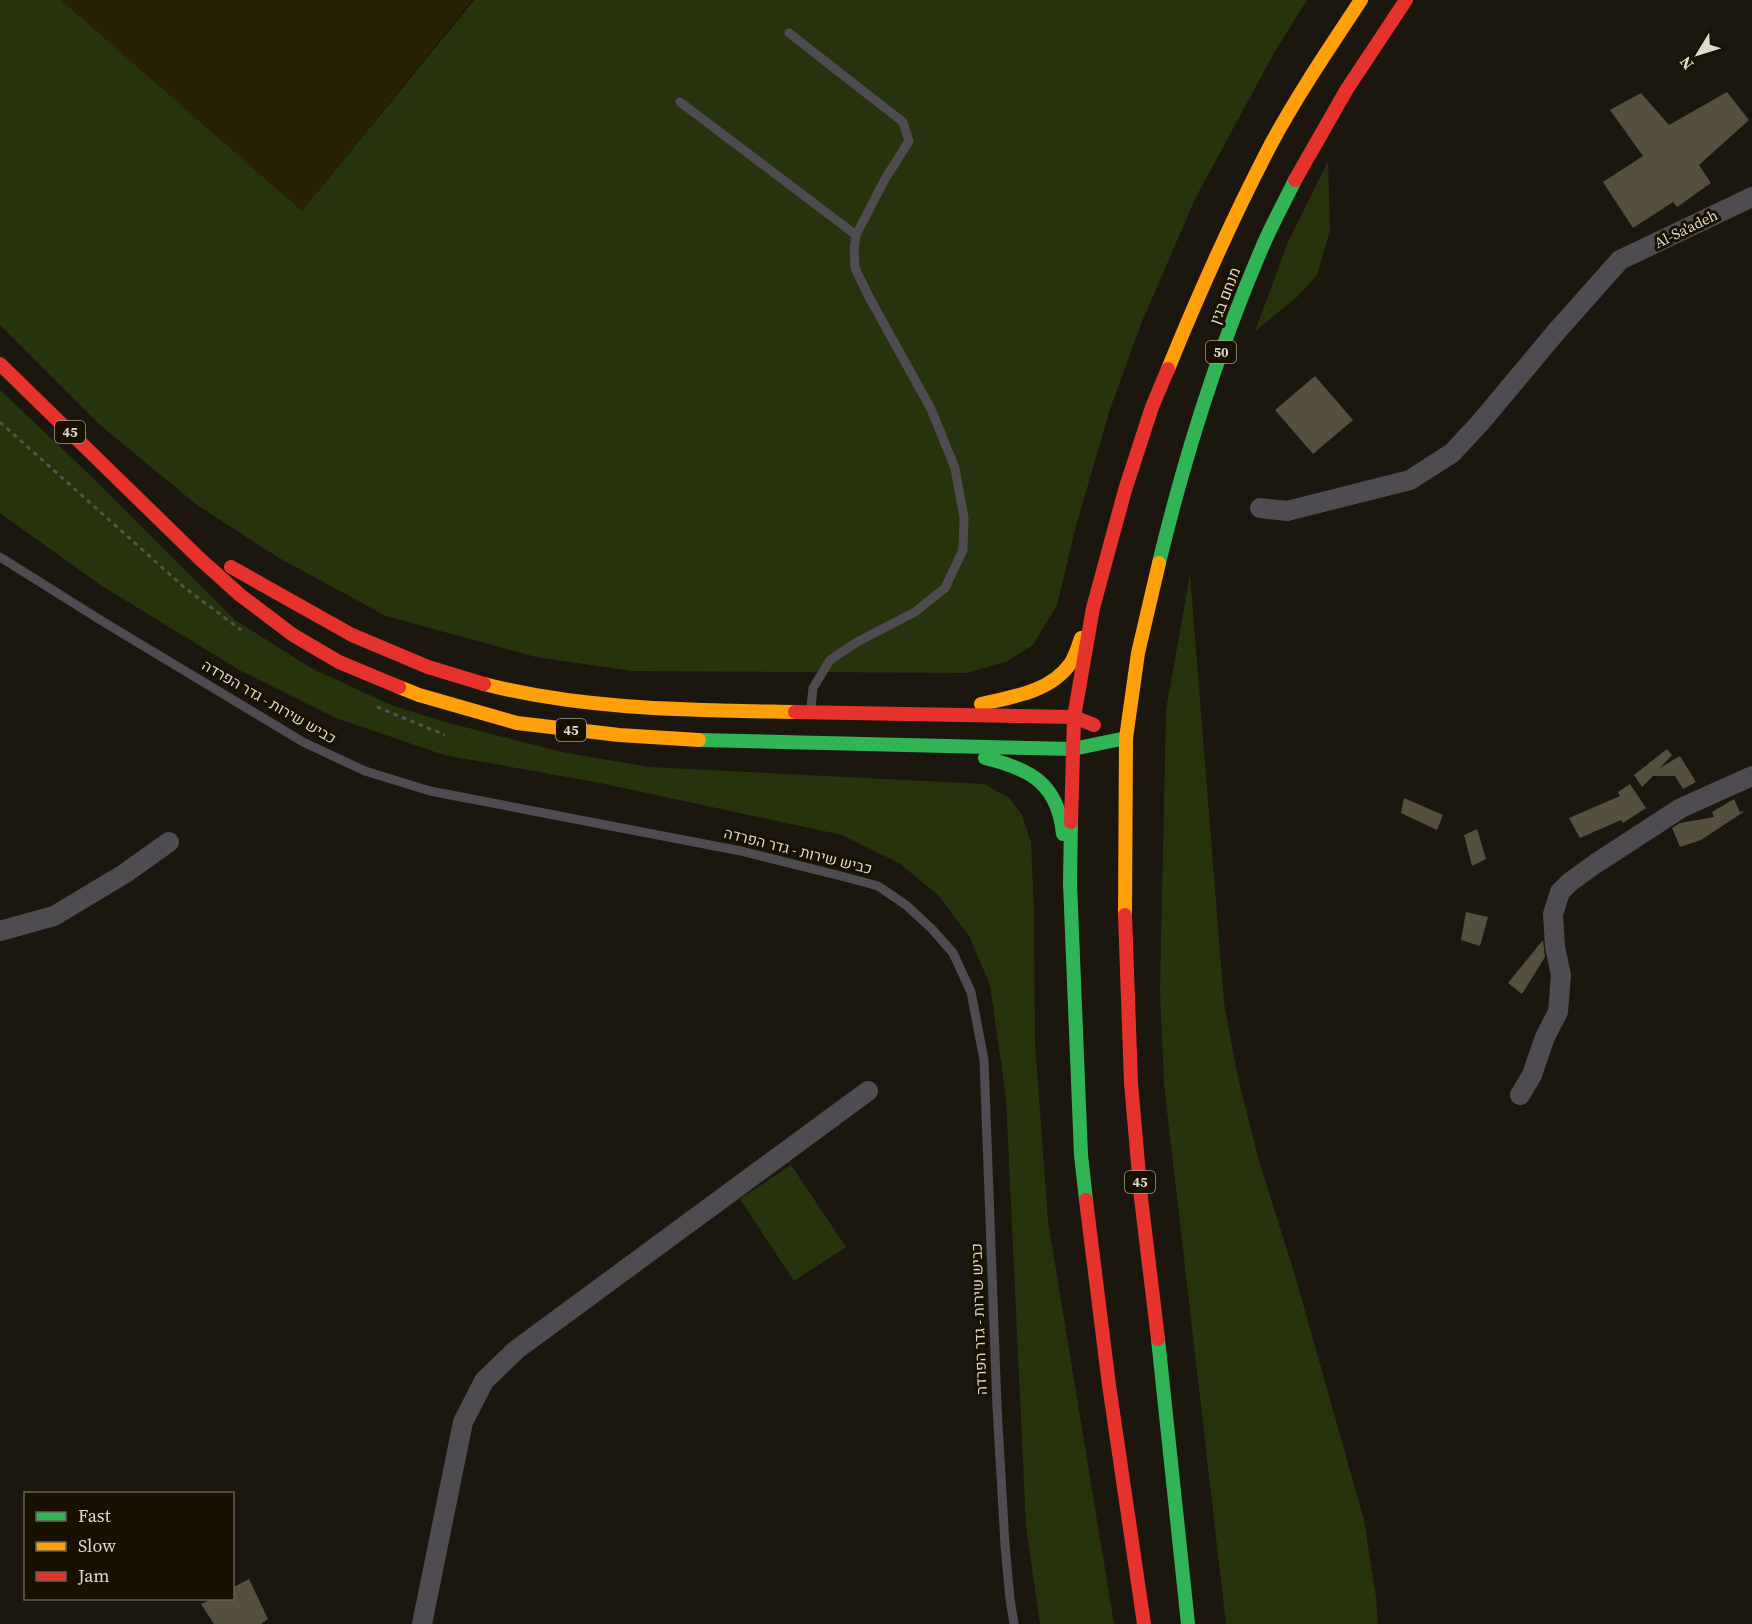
<svg xmlns="http://www.w3.org/2000/svg" width="1752" height="1624" viewBox="0 0 1752 1624" font-family="'Source Serif 4',Heebo,serif">
<style>
.built{fill:#292008}
.green{fill:#27330d}
.building{fill:#554f3e}
.lines{fill:none;stroke-linecap:round;stroke-linejoin:round}
.path{stroke:#555253;stroke-width:3;stroke-dasharray:4.5 4.5;stroke-linecap:butt}
.lane{stroke:#4e4c51;stroke-width:9}
.street{stroke:#4e4c51;stroke-width:20}
.fast{stroke:#30b455;stroke-width:14}
.slow{stroke:#ff9f0a;stroke-width:14}
.jam{stroke:#e5322d;stroke-width:14}
.labels{text-anchor:middle;stroke-width:6;stroke-linejoin:round;paint-order:stroke}
.shield{fill:#181102;stroke:#a39d90;stroke-width:1.5}
.shield-label{font-size:14px;font-weight:bold;fill:#ded9cd}
.street-label{font-size:15px;fill:#ded9cd;stroke:#181102}
</style>
<rect width="100%" height="100%" fill="#1b170e"/>
<path class="built" d="M61,0H472L302,211Z"/>
<path class="green" d="M0,0H61L302,211L474,0H1307L1274,53L1195,199L1141,324L1110,409L1076,526L1057,605L1033,645L1006,662L966,673L632,671L536,657L386,616L279,558L197,505L100,425L0,325Z
M1328,161L1330,230L1317,275L1297,297L1255,331L1288,242Z
M0,390L92,477L235,620L309,667L391,705L445,722L562,752L649,767L984,784L1009,798L1022,815L1031,843L1034,913L1035,1043L1048,1221L1114,1624H1040L1026,1526L1006,1097L990,985L969,936L938,895L899,863L842,835L600,783L444,755L336,718L241,671L102,586L0,513Z
M1190,574L1224,1003L1238,1078L1259,1161L1294,1272L1364,1520L1376,1597L1378,1624H1226L1164,1084L1160,991L1166,710Z
M791,1165L846,1247L794,1281L740,1199Z"/>
<path class="building" d="M1727,92L1749,120L1699,165L1711,183L1677,207L1673,202L1633,228L1603,182L1643,156L1610,110L1641,93L1669,125Z
M1315,376L1353,420L1313,454L1275,410Z
M1667,749L1672,755L1660,768L1680,756L1696,782L1683,789L1675,776H1653L1642,787L1634,775Z
M1630,784L1646,808L1623,823L1621,820L1580,838L1569,818L1620,796L1618,792Z
M1404,798L1443,815L1437,830L1401,813Z
M1734,799L1740,812L1745,811L1701,840L1680,847L1672,828L1680,823L1714,817L1712,812Z
M1477,829L1486,859L1472,866L1464,835Z
M1466,912L1488,917L1480,946L1461,940Z
M1543,940L1545,957L1522,994L1508,983Z
M249,1579L268,1619L261,1624H214L201,1604L212,1599H232V1588Z"/>
<g class="lines">
<path class="path" d="M0,422L185,588L241,630
M377,707L445,735"/>
<path class="lane" d="M789,33L903,122L909,141L885,179L856,235L854,250L855,268L869,297L931,409L955,468L964,518L963,550L945,588L915,612L857,642L830,660L813,688L811,707
M680,102L856,235
M0,557L102,621L303,742L365,771L430,791L741,851L845,877L878,886L906,905L932,929L953,953L971,992L984,1060L997,1407L1005,1545L1010,1599L1014,1624"/>
<path class="street" d="M1260,508L1287,511L1410,480L1452,453L1480,423L1556,332L1620,260L1752,197
M0,931L54,916L124,874L169,842
M1520,1095L1532,1075L1545,1037L1558,1012L1561,975L1555,947L1553,914L1560,892L1570,882L1595,864L1681,808L1752,776
M422,1624L463,1422L484,1381L516,1350L868,1091"/>
<path class="fast" d="M1159,563C1185,455 1217,353 1261,250C1271,226 1284,203 1295,180
M699,740L1073,749L1126,738
M985,758C1031,769 1058,784 1063,834
M1071,822L1070,883L1081,1155L1086,1200
M1158,1339L1188,1624"/>
<path class="slow" d="M1168,369C1199,293 1233,217 1271,144C1298,94 1330,47 1361,0
M484,684C585,710 691,710 795,712
M399,687L419,695L517,723L619,735L699,740
M981,704C1012,697 1050,692 1070,664C1075,657 1078,647 1081,638
M1125,915L1126,738L1138,653L1159,563"/>
<path class="jam" d="M1295,180L1347,89L1406,0
M0,364L200,559L240,595L293,635L339,662L399,687
M231,567L352,635L428,667L484,684
M795,712L1074,717L1094,725
M1071,822L1074,717L1093,608L1125,490L1152,407L1168,369
M1125,915L1131,1083L1141,1198L1158,1339
M1086,1200L1109,1385L1144,1624"/>
</g>
<g class="labels">
<g class="shield">
<rect x="1206" y="341" width="30" height="22" rx="4.5"/>
<rect x="55" y="421" width="30" height="22" rx="4.5"/>
<rect x="556" y="719" width="30" height="22" rx="4.5"/>
<rect x="1125" y="1171" width="30" height="22" rx="4.5"/>
</g>
<g class="shield-label">
<text x="1221" y="357">50</text>
<text x="70" y="437">45</text>
<text x="571" y="735">45</text>
<text x="1140" y="1187">45</text>
</g>
<g class="street-label">
<text transform="translate(1686 229) rotate(-26)" y="5">Al-Sa'adeh</text>
<text transform="translate(1225 296) rotate(-69)" y="5">מנחם בגין</text>
<text transform="translate(269 702) rotate(30)" y="5">כביש שירות - גדר הפרדה</text>
<text transform="translate(798 851) rotate(14)" y="5">כביש שירות - גדר הפרדה</text>
<text transform="translate(979 1319) rotate(-92)" y="5">כביש שירות - גדר הפרדה</text>
</g>
</g>
<rect x="24" y="1492" width="210" height="108" fill="#181102" stroke="#676153" stroke-width="1.5"/>
<rect x="36" y="1512" width="30" height="9" fill="#30b455" stroke="#676153" stroke-width="1.5"/>
<text x="78" y="1522" font-size="18" fill="#ded9cd">Fast</text>
<rect x="36" y="1542" width="30" height="9" fill="#ff9f0a" stroke="#676153" stroke-width="1.5"/>
<text x="78" y="1552" font-size="18" fill="#ded9cd">Slow</text>
<rect x="36" y="1572" width="30" height="9" fill="#e5322d" stroke="#676153" stroke-width="1.5"/>
<text x="78" y="1582" font-size="18" fill="#ded9cd">Jam</text>
<g transform="translate(1698 54) rotate(232)" stroke="#181102" stroke-width="4.5" paint-order="stroke">
<path d="M0-4.5L10 22L0 15L-10 22Z" fill="#ded9cd"/>
<text y="-9" font-size="16" font-weight="bold" text-anchor="middle" fill="#ded9cd">N</text>
</g>
</svg>
